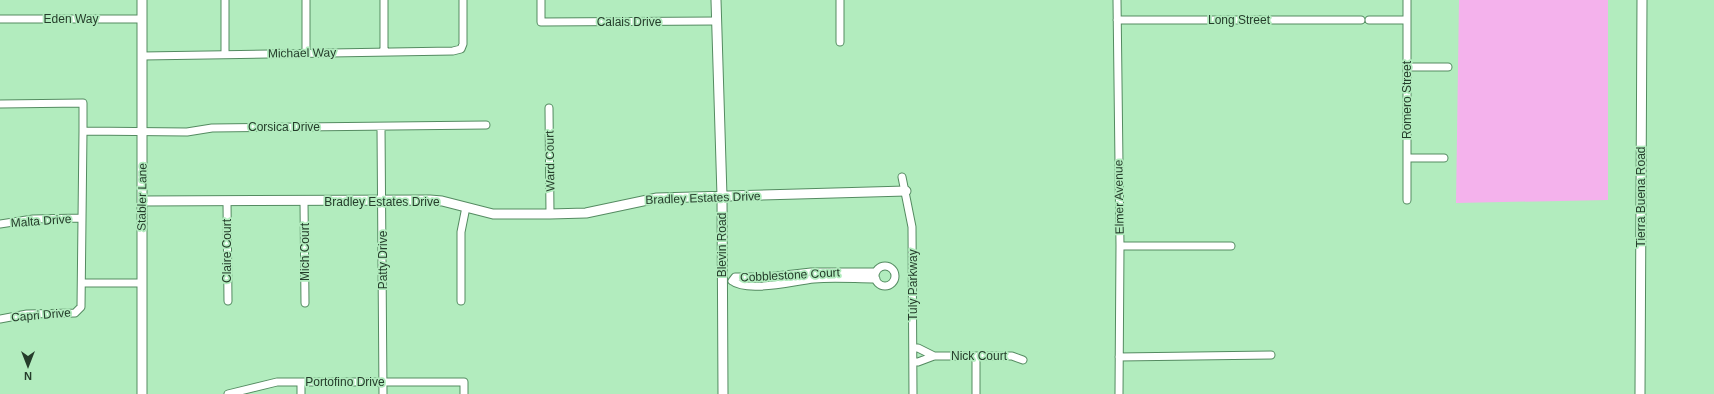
<svg xmlns="http://www.w3.org/2000/svg" width="1714" height="394" viewBox="0 0 1714 394" font-family="Arial,sans-serif">
<style>
.green{fill:#f4b2ec}
.lines{fill:none;stroke-linecap:round;stroke-linejoin:round}
.minor-casing{stroke:#548b61;stroke-width:9}
.tertiary-casing{stroke:#548b61;stroke-width:11}
.minor{stroke:#fff;stroke-width:7}
.tertiary{stroke:#fff;stroke-width:9}
.labels{text-anchor:middle;stroke-width:3.5;stroke-linejoin:round;paint-order:stroke}
.street-label{font-size:12px;fill:#253d2b;stroke:#b2ecbe}
</style>
<rect width="100%" height="100%" fill="#b2ecbe"/>
<path class="green" d="M1459,0H1608V200L1456,203Z"/>
<g class="lines">
<defs>
<path id="minor" d="M225,0V54
M306,0V52
M384,0V52
M541,0V22L717,21
M840,0V42
M1117,0L1120,246L1119,394
M0,19H142
M1117,20H1361
M1369,20H1407
M143,56L453,51L461,49L463,44V0
M1407,67H1448
M0,104L83,103V131L81,307L75,313L27,314L0,319
M549,108L550,214
M381,127L383,394
M83,131L187,132L212,128L486,125
M1407,158H1444
M902,177L912,227L913,394
M1407,200V0
M304,201L305,303
M227,202L228,301
M0,224L33,219L82,218
M1120,246H1231
M875 276a10 10 0 1 1 20 0a10 10 0 1 1-20 0Z
M732,281L735,277H767L811,272H876
M732,281C748,293 793,281 814,279C834,277 855,279 876,279
M82,283H141
M461,301V232L466,207
M913,348H918L934,356
M1119,357L1271,355
M913,362H918L934,356H1012L1023,360
M301,382V394
M228,394L277,382H464V394
M976,394V356"/>
<path id="tertiary" d="M142,0V394
M716,0L722,196L723,394
M142,201L430,200L442,201L493,214H550L586,213L657,198L906,191
M1640,394L1642,0"/>
</defs>
<use href="#minor" class="minor-casing"/>
<use href="#tertiary" class="tertiary-casing"/>
<use href="#minor" class="minor"/>
<use href="#tertiary" class="tertiary"/>
</g>
<g class="labels">
<g class="street-label">
<text x="71" y="23">Eden Way</text>
<text x="1239" y="24">Long Street</text>
<text x="629" y="26">Calais Drive</text>
<text transform="translate(302 53) rotate(-1)" y="4">Michael Way</text>
<text transform="translate(1407 100) rotate(-90)" y="4">Romero Street</text>
<text x="284" y="131">Corsica Drive</text>
<text transform="translate(550 161) rotate(-91)" y="4">Ward Court</text>
<text transform="translate(142 197) rotate(-89)" y="4">Stabler Lane</text>
<text transform="translate(1119 197) rotate(-91)" y="4">Elmer Avenue</text>
<text transform="translate(1641 197) rotate(-90)" y="4">Tierra Buena Road</text>
<text transform="translate(703 198) rotate(-2)" y="4">Bradley Estates Drive</text>
<text x="382" y="206">Bradley Estates Drive</text>
<text transform="translate(41 221) rotate(-4)" y="4">Malta Drive</text>
<text transform="translate(722 245) rotate(-90)" y="4">Blevin Road</text>
<text transform="translate(227 251) rotate(-90)" y="4">Claire Court</text>
<text transform="translate(305 252) rotate(-90)" y="4">Mich Court</text>
<text transform="translate(383 260) rotate(-90)" y="4">Patty Drive</text>
<text transform="translate(790 275) rotate(-3)" y="4">Cobblestone Court</text>
<text transform="translate(913 285) rotate(-90)" y="4">Tuly Parkway</text>
<text transform="translate(41 315) rotate(-5)" y="4">Capri Drive</text>
<text x="979" y="360">Nick Court</text>
<text x="345" y="386">Portofino Drive</text>
</g>
</g>
<g transform="translate(28 366) rotate(180)" stroke="#b2ecbe" stroke-width="3" paint-order="stroke">
<path d="M0-3L7 15L0 10L-7 15Z" fill="#253d2b"/>
<text y="-6" font-size="11" font-weight="bold" text-anchor="middle" fill="#253d2b">N</text>
</g>
</svg>
